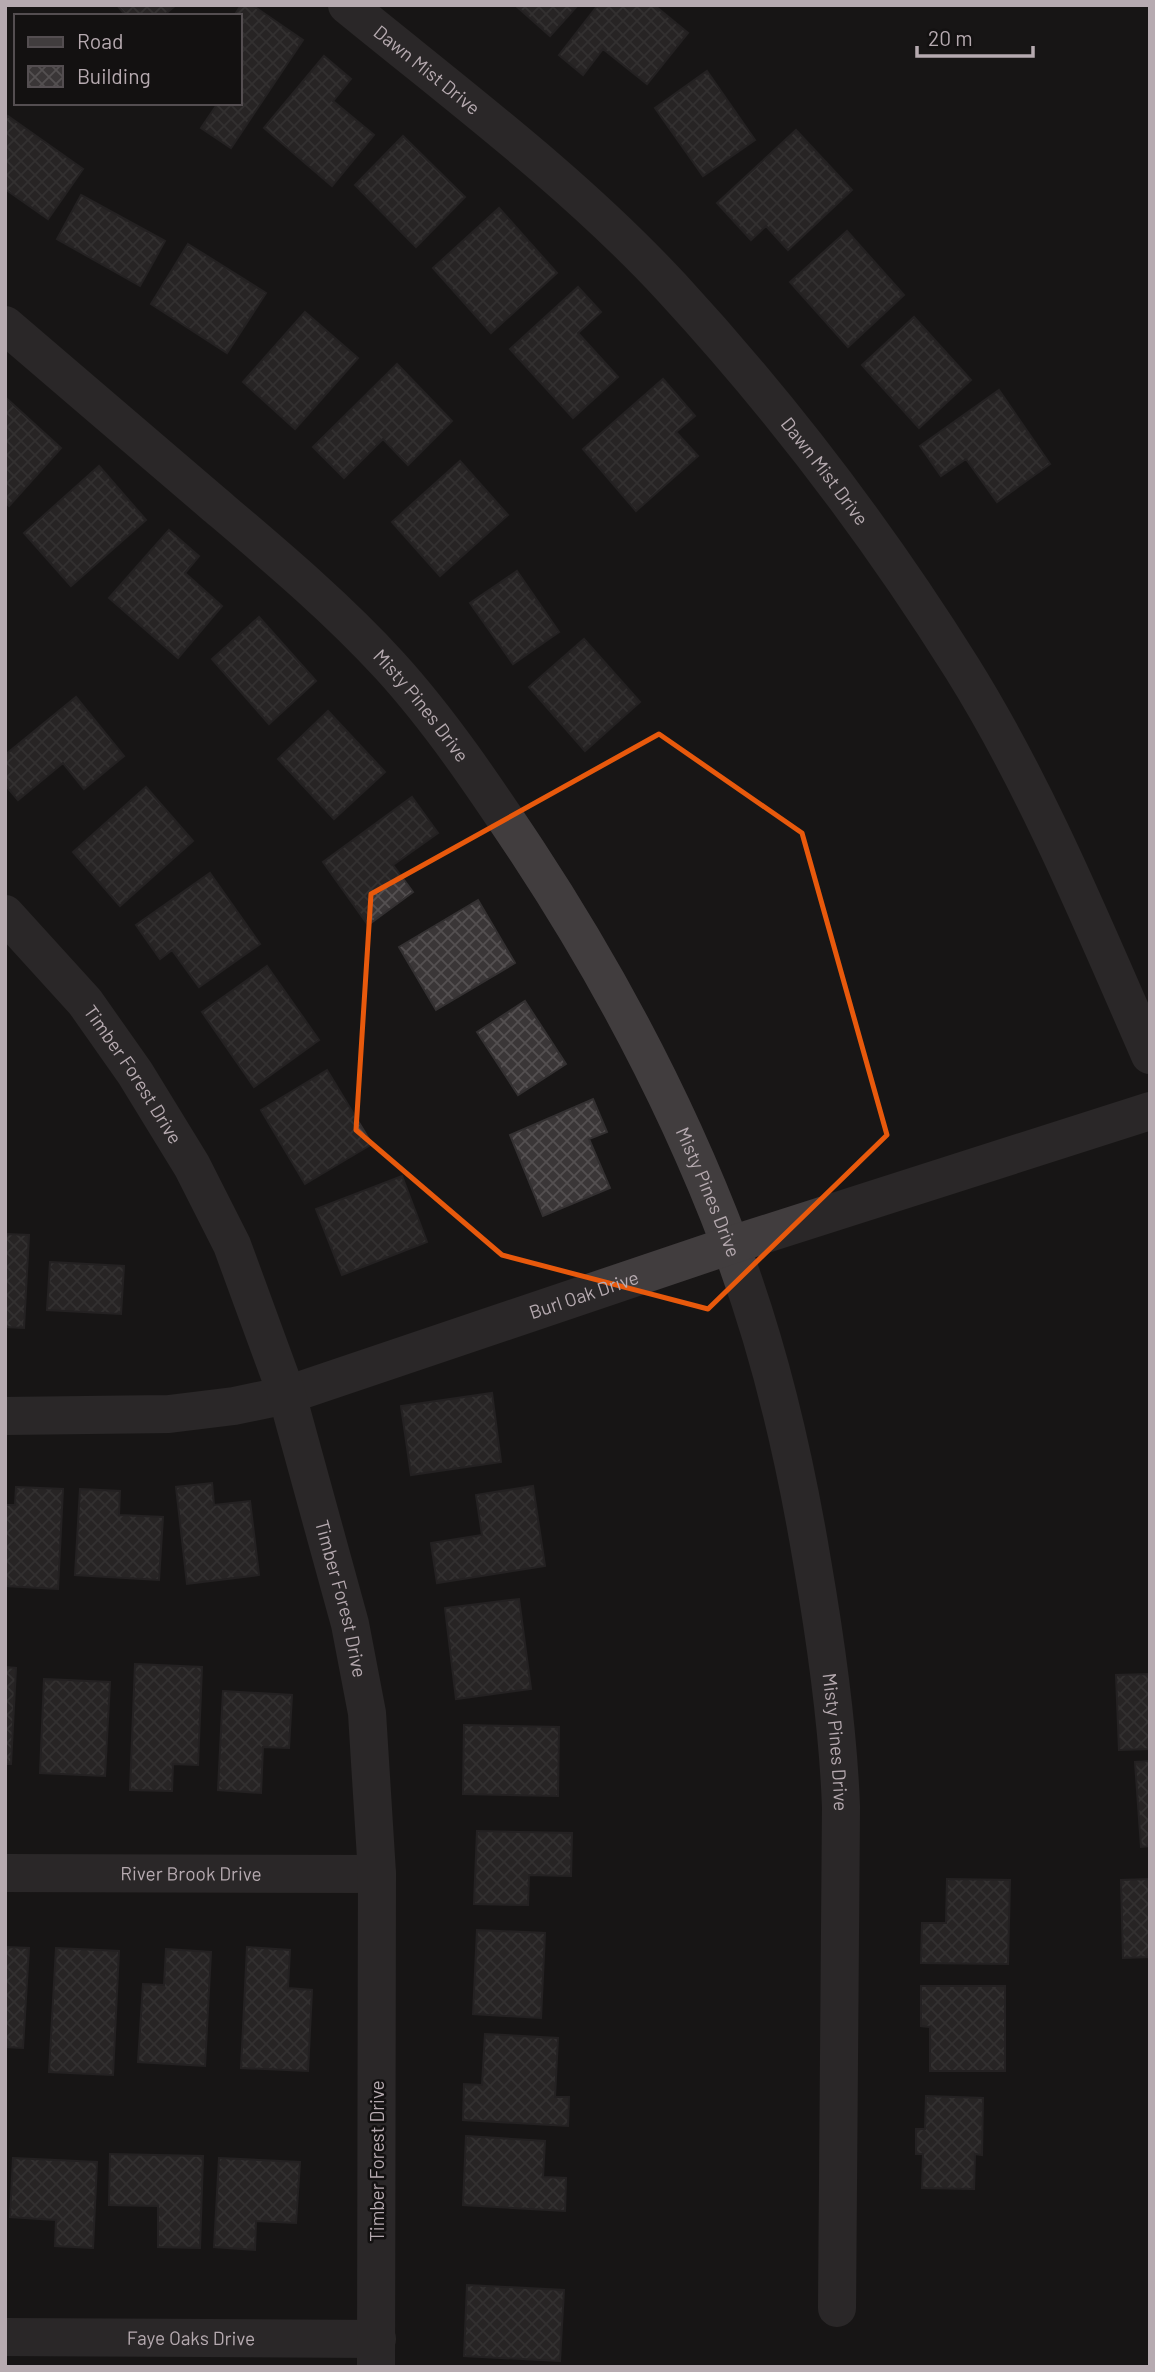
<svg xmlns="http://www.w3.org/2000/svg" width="1155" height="2372" viewBox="0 0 1155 2372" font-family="Barlow,sans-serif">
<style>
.building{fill:url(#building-cross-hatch);stroke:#333031;stroke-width:2}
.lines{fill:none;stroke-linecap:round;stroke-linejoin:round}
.minor{stroke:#413d3e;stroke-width:38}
.tertiary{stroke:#413d3e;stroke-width:38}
.marked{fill:none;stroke:#e8590c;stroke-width:5;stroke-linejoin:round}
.labels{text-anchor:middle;stroke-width:5;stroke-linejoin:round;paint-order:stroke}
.street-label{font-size:19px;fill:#b6aab0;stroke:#131111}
</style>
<defs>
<pattern id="building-cross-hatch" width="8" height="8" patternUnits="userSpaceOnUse" patternTransform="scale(1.75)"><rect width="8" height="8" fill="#3a3637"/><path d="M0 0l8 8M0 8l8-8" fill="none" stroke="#545051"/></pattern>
</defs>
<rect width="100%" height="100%" fill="#181616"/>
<path class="building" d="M117,5H176L163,16H126Z
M241,5H252L303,40L231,148L201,128L218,103H240V16H234Z
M515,5H578L550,36Z
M598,5H654L688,33L647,84L603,49L583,75L559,55Z
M324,56L351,79L333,101L374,135L332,186L264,128Z
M707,71L755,140L703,176L655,108Z
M8,116L83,169L48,219L5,189V120Z
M796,130L852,190L788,250L766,226L751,240L717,203Z
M403,136L465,197L416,247L355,185Z
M81,195L165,241L140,286L57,239Z
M499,208L557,273L491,333L433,268Z
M847,231L904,295L848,347L790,282Z
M188,244L266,293L227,353L151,304Z
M578,287L601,312L578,333L618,377L573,418L510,349Z
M305,312L358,358L295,429L243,382Z
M914,317L971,380L919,428L862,365Z
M397,364L452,421L408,465L383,439L344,478L313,447Z
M663,379L695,416L676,432L698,456L636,511L583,449Z
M999,390L1050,464L997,502L966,459L941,476L920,446Z
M5,397L61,448L9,506L5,502Z
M460,461L508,515L440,576L392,522Z
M99,466L146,520L71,586L24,533Z
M169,530L199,556L185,573L222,606L178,658L109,598Z
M517,571L559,632L513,664L470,603Z
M259,617L316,681L269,724L212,659Z
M584,639L640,702L585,751L529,687Z
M76,697L124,756L84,789L63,763L18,800L5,785V755Z
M328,711L385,772L334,819L278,759Z
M146,787L193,841L120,906L73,852Z
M412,797L438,833L393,865L413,892L368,925L323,862Z
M210,873L260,944L199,987L172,950L160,959L136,925Z
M478,900L515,963L436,1010L399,947Z
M267,966L319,1040L254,1087L202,1012Z
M525,1001L566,1064L518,1095L477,1032Z
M327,1070L372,1144L305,1184L261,1110Z
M593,1099L607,1132L589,1139L610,1188L543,1216L510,1135Z
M402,1176L427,1242L342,1275L316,1209Z
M5,1234L29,1235L24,1328L5,1327Z
M50,1262L124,1266L121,1314L47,1310Z
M492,1393L501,1462L411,1475L401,1406Z
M212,1483L214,1505L250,1501L259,1575L187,1584L176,1487Z
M533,1486L545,1566L437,1583L431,1543L482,1535L476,1495Z
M16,1487L63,1489L58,1589L5,1586V1505H15Z
M80,1489L120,1491L119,1515L163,1517L159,1580L75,1575Z
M519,1599L531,1689L456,1699L445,1608Z
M135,1664L202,1667L198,1765L173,1764L172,1791L130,1790Z
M5,1667L16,1668L11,1764H5Z
M1150,1674V1749L1119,1750L1116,1675Z
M44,1679L110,1682L105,1776L40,1773Z
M223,1691L292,1695L289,1748L263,1747L261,1793L218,1790Z
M464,1725L559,1727L558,1796L463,1794Z
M1150,1761V1846L1141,1847L1135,1762Z
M477,1831L572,1833L571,1876L529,1875L528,1905L474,1904Z
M947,1879L1010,1880L1008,1964L921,1963L922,1923H946Z
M1150,1879V1957L1123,1958L1121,1880Z
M477,1930L545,1933L541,2018L473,2014Z
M5,1947L29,1948L23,2048L5,2047Z
M247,1947L290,1950L288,1988L312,1990L308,2071L241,2068Z
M56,1948L119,1951L113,2075L49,2072Z
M166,1949L211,1952L205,2066L138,2062L143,1984L164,1985Z
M921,1986H1005V2071H930V2027L921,2026Z
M485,2034L558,2038L555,2097H569L568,2126L463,2120L464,2084L482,2085Z
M926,2096L983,2098L982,2155L975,2154L974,2189L922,2188L923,2154H916V2129H925Z
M466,2136L545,2141L543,2177L566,2178L565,2211L463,2205Z
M110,2154L203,2156L200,2248L158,2247V2206L109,2205Z
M13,2158L97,2162L93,2248L55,2246L56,2220L10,2217Z
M219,2158L300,2162L296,2223L256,2221L255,2250L214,2247Z
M467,2285L564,2290L560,2361L464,2356Z"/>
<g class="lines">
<g class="minor">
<path id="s1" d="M347,5C457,95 575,183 672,288C779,404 878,534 962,668C1037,788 1093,925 1150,1055"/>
<path id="s2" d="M5,325C75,385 144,444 214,504C274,555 336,607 390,666C441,722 485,788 527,851C608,974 678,1106 730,1244C769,1346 794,1453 812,1561C826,1642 838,1724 841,1807L837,2308"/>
<path id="s3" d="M5,1416L169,1414L234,1406L287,1395L731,1245L1150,1111"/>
<path id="s4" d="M5,1873L377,1874"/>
<path id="s5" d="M5,2337L377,2339"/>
</g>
<path class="tertiary" id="s6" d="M5,914L85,1002L135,1073L192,1166L232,1245L287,1395L350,1624L367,1713L377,1874L376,2367"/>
</g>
<path d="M0 0H1155V2372H0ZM659,734L802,833L887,1135L708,1309L502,1255L356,1130L371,894Z" fill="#181616" fill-opacity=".55" fill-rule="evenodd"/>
<path class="marked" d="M659,734L802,833L887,1135L708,1309L502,1255L356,1130L371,894Z"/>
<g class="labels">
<g class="street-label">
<text dy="7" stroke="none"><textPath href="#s1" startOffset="103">Dawn Mist Drive</textPath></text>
<text dy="7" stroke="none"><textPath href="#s1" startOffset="670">Dawn Mist Drive</textPath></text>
<text dy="7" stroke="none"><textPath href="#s2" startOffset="565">Misty Pines Drive</textPath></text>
<text dy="7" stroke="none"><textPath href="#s6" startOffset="206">Timber Forest Drive</textPath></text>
<text dy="7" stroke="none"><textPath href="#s2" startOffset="1132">Misty Pines Drive</textPath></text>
<text dy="7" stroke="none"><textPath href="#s3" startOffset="597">Burl Oak Drive</textPath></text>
<text dy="7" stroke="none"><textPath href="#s6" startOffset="774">Timber Forest Drive</textPath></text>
<text dy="7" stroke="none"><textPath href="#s2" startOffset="1699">Misty Pines Drive</textPath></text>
<text dy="7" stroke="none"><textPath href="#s4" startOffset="186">River Brook Drive</textPath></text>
<text transform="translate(377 2161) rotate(-90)" y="7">Timber Forest Drive</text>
<text dy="7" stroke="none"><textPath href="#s5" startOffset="186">Faye Oaks Drive</textPath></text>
</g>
</g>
<rect width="1155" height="2372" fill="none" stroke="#b6aab0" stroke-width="14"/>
<rect x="14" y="14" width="228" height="91" fill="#131111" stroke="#544e51" stroke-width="2"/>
<rect x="28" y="37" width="35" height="10" fill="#413d3e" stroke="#544e51" stroke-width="2"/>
<text x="77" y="49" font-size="21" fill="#b6aab0">Road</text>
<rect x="28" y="66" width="35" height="21" fill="url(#building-cross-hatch)" stroke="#544e51" stroke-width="2"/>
<text x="77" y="84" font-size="21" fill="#b6aab0">Building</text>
<path d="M917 46v10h116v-10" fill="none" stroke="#b6aab0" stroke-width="3.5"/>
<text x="928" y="46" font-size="21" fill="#b6aab0" stroke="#131111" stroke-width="5" paint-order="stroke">20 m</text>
</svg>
